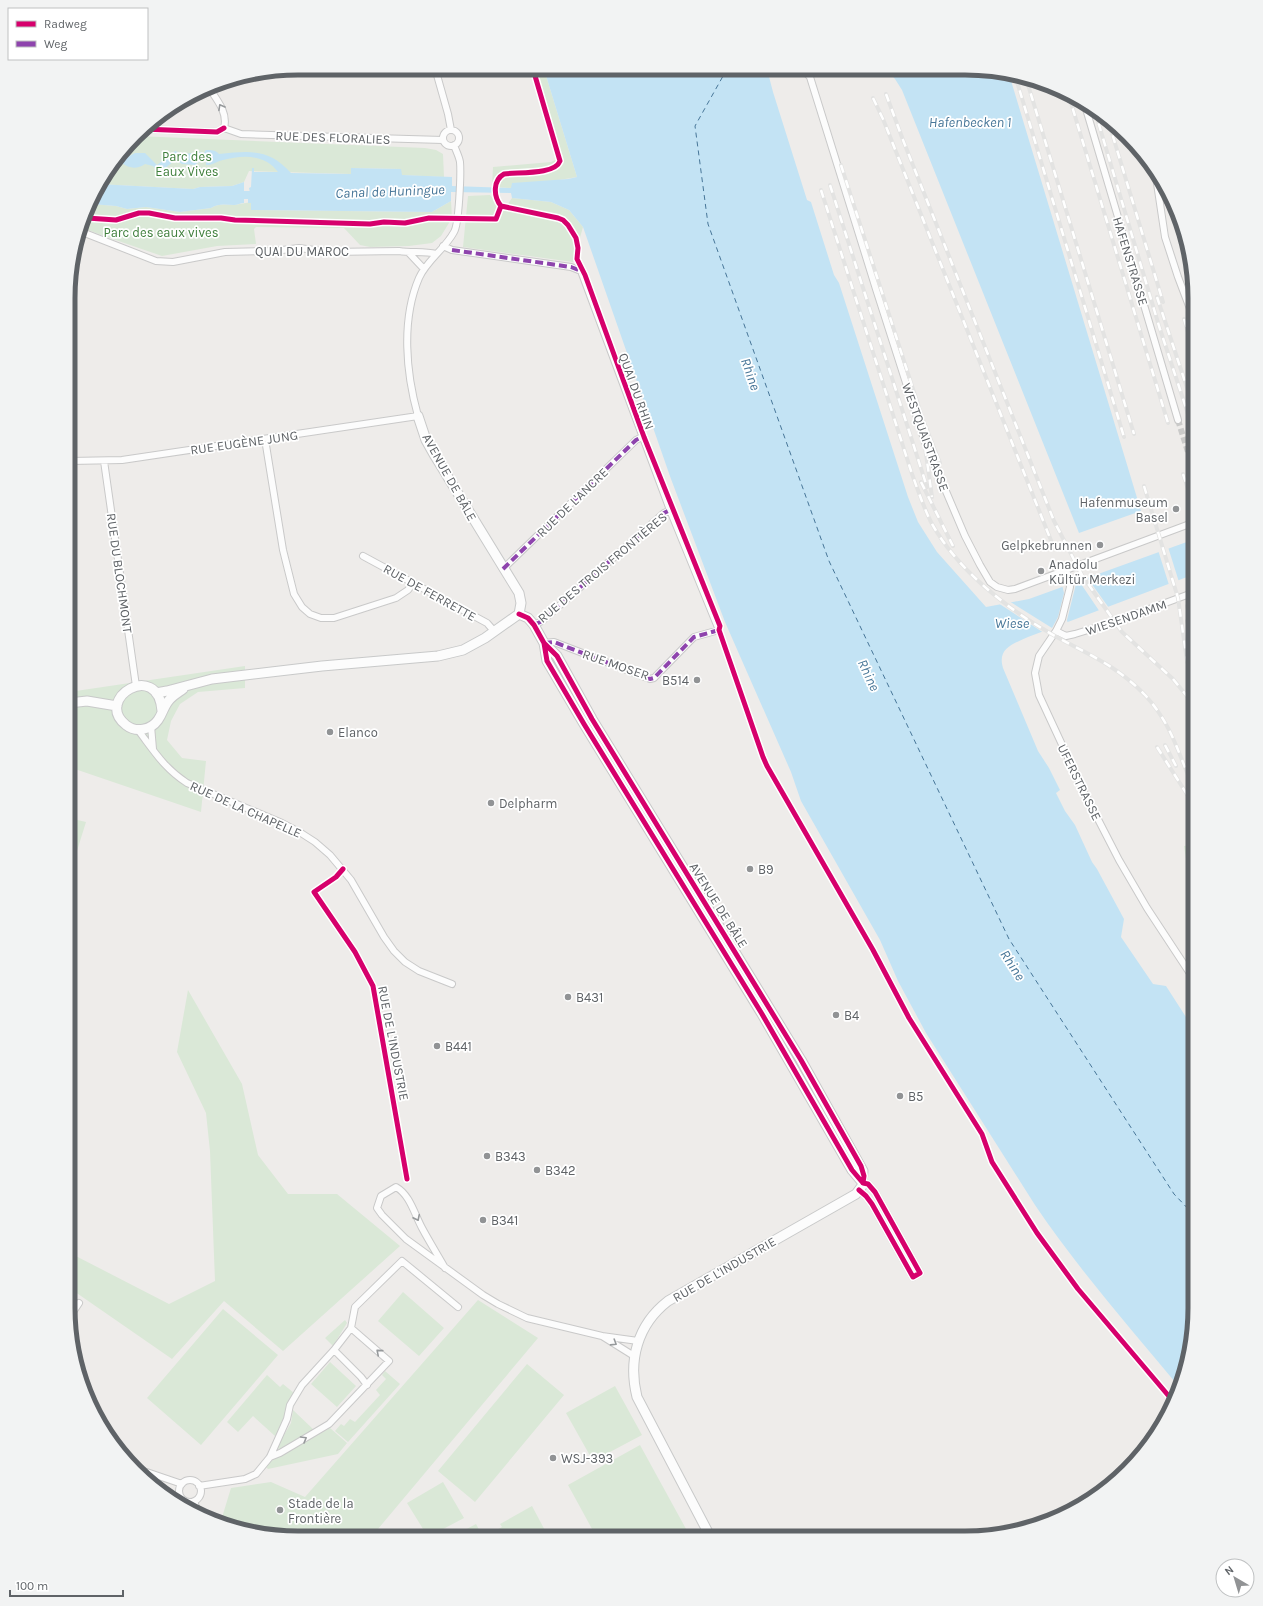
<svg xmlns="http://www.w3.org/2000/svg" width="1263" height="1606" viewBox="0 0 1263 1606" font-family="Karla,sans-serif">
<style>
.green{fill:#dae8d7}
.water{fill:#c3e3f4}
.pier{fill:#eeecea}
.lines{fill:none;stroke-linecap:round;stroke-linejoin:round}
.canal{stroke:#c3e3f4;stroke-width:8}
.ferry{stroke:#477698;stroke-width:1;stroke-dasharray:5 4;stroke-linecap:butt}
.street-tunnel{stroke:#cacac9;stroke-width:6;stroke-dasharray:6 3;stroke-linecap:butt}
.street-casing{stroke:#c9c9c9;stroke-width:8}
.secondary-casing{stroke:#c8c9c9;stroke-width:11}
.street{stroke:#fcfcfc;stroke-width:6}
.secondary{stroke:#fcfcfc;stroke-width:9}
.rail-casing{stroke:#e3e3e2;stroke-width:4}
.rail{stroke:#fff;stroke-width:2.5;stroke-dasharray:8;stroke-linecap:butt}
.quiet{stroke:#8e44ad;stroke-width:4;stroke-dasharray:8 4;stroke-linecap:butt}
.cycleway-casing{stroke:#fff;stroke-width:8}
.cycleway{stroke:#d6006c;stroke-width:5}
.oneway{stroke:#96999b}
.poi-dot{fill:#919395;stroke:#fff;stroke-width:1.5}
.labels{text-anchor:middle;stroke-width:3.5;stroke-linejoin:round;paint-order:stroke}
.street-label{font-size:13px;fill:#5f6367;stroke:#fff}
.park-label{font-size:13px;fill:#40803d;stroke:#fff}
.poi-label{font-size:13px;fill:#5f6367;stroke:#fff;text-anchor:start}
.water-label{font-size:14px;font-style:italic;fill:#477698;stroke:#fff}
.rim{fill:none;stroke:#5f6367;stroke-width:5}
</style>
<rect width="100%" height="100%" fill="#eeecea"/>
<path class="green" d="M537,69H544L577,177L511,188L492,187L493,167L551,162L562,157Z
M137,136L425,148L436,150L443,154L444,177L401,175V169L352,168L351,174L249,171L244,182L232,186L200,187L193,189L98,184Z
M490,195L503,211L512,198L551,202L569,210L583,227L573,262L463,247L468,196Z
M451,201L452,218L441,236L432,243L409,246L370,247L360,245L344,228L256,227L254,229L256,244L217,246L162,256L104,236L83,228L91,204L116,206L127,209L146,207L180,212L211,208C219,203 226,205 234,205C240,204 246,203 251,202V210L432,212Z
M245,666V688L198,692L180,704L171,721L167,740L182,758L206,761L201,812L69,767V692Z
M69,818L86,822L71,870L69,871Z
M1195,845V880L1190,883L1184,846Z
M188,990L242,1084L258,1155L288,1194H337L400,1246L283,1351L224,1301L172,1359L68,1287V1252L169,1304L215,1281L210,1151L206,1113L177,1052Z
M403,1292L444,1328L419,1356L378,1321Z
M478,1300L538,1338L378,1529L397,1537H282L220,1524L231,1488L271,1482L305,1497Z
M223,1309L278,1355L201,1445L147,1398Z
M345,1320L347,1323L333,1346L325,1338Z
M330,1362L356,1386L337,1407L311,1384Z
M527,1364L564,1395L475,1502L438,1471Z
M385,1371L400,1384L348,1442L335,1431L341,1424L344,1426L350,1419L355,1422L380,1395L376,1390L386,1379L382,1375Z
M267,1375L280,1387L283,1384L294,1393C286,1407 284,1422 275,1436L253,1416L238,1432L227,1422Z
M615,1386L642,1435L593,1461L566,1413Z
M293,1410L314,1430L279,1449L277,1448L278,1445L291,1423Z
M330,1428L347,1443L338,1454L268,1469L266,1467V1464Z
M640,1445L691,1538H597L568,1485Z
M443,1482L464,1518L428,1537L407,1503Z
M532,1506L549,1538L484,1537L502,1527L500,1524Z
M476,1524L483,1537H462L459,1533Z"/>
<path class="water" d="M544,69H767L773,92L807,200L811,202L834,275L839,283L908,497L918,522L937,552L986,607L1029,599L1195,539V574L1028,637C1013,644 997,648 1003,668L1038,751L1049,768L1060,790L1056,793L1065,811L1075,825L1092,862L1097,869L1124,919L1121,937L1153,984L1166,986L1195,1031V1323L1183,1382L1180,1388C1130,1328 1079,1270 1035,1205L926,1033L898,981L880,940L801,801L791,772L725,622L671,479L583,227L569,210L551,202L512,198L511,193L451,192V201L432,212L251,210V203H248V197H251L249,188L251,187L252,168H254V172H278C265,154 243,155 223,160C218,161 214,164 209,165H206V160L197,163L196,165L182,164L177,161H174L163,170L158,172L153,166L145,164C135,171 126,167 118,160L122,155L126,158L135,153H145L157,165L175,151L183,154L202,152L203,154L206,150C211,150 216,150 219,154C250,151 269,148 291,173L351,174V168L401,169L402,175L452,177V186L511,188L512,183L568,179L577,177Z
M887,70H996L1009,74L1141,511L1079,533L902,90L895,79Z
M244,182V203C241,203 237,205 234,205C226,205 219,203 211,208L180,212L146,207L127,209L116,206L91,204L98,184L193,189L200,187L232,186Z"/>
<path class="pier" d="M1168,547L1179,582L1169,585L1158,550Z
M1086,576L1109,608L1100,612L1079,581L1076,584L1067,620L1068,624L1055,629H1052L1050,631L1044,633L998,603L1009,601L1052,628L1058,617L1064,593L1062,585Z"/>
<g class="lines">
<path class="canal" d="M234,195H261"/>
<path class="ferry" d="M727,69L695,126L708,224L829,561L1009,939L1174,1194L1195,1216"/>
<path class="street-tunnel" d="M1178,420L1194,471"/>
<defs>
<path id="street" d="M435,68L448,114L451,130
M803,69L810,77L876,289L925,442L965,536L980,565L990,582L997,587L1008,590L1015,589L1195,522
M209,88C218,101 228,113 224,128
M1084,102L1178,420
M224,128L241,134L443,140
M143,129L217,132L224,128
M443 138a8 8 0 1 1 16 0a8 8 0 1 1-16 0Z
M1155,170L1165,237L1178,277L1192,314
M82,232L156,261L173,262L225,252L274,251L299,248L330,252L399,251C412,253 424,251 436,254
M443,246L452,250L571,267L581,271L670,510L719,630L694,637L654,678L650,679L554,642L544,643
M409,253L424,269
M265,439L283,550L294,594L302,607L310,614L321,618H334L396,598L408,590L413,583
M70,461L122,460L418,416C406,373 401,320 419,278C427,260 445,249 454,232C459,224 461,174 460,162C459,156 456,151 454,145
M104,461L136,686
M1194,471L1195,474
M363,556L487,623L494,631
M503,569L636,440L642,437
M1066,570L1069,579L1070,587L1062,619L1056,631L1039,656L1035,673L1039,695L1084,792L1119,860L1147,908L1195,981
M534,625L542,621L664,513L670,510
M1056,631L1066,636L1075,634L1114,622L1195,592
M151,726L153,749
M138,730C154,751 164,768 187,783L282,823L301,833L315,842L330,855L351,880L384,937L394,951L405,962L419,971L452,984
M859,1190L866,1196L872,1204L913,1277L920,1273L875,1192L868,1184L863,1183
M445,1268C437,1254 429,1241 422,1228C414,1213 410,1195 396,1187L381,1196L377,1208L382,1215L406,1239L483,1295L498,1304L527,1318L602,1336
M69,1318L79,1303
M351,1328L355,1307L402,1261L458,1307
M334,1350L361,1377L367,1385
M634,1356L602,1336L638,1341
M132,1467L182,1484
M179 1491a11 11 0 1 1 22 0a11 11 0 1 1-22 0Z
M199,1486L245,1479L256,1474L270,1457L287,1419L290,1405L302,1385L334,1350L351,1328L389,1361L329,1424L280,1453L270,1457
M194,1501L198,1513"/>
<path id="secondary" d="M418,416L426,440L435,456L519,593L521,603L519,614
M519,614L528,618L534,625L544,643L557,656L592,719L801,1060L863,1171L862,1186L856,1194L668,1301C637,1325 628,1361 637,1397L711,1538
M544,643L547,661L584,724L762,1014L852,1170L863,1183
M156,693L167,691L212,679L322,666L438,656L463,650L485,638L519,614
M69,703L87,701L117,706
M162,711C158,659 93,699 126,725C136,733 151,730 158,720C163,713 164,705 170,699C174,695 179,692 183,689"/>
</defs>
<use href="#street" class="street-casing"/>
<use href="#secondary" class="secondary-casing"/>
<use href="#street" class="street"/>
<use href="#secondary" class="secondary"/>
<defs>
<path id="rail" d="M850,70L853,72
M1015,75L1124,437
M1026,78L1134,434
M1068,93L1168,423
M886,94L903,140L1054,521L1082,575
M873,98L883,119L1052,543
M1094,108L1159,326L1189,417
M1108,120L1163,302
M841,165L923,420L940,463
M830,185L927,487
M821,190L912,474C918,490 923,506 931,522C957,570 1007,609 1055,636C1089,655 1116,665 1145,695C1174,727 1178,755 1195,791
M1157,297L1195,412
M1184,319L1195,355
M923,432L932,497
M1183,474L1195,510
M921,482L953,546
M1144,486L1178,598L1187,661L1195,686
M1079,571L1122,632L1173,679L1195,706
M1187,606L1194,627
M1187,621L1195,646
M1165,745L1176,766
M1157,747L1195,807"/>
</defs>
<use href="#rail" class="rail-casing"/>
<use href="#rail" class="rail"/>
<path class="quiet" d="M452,250L571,267L581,271L583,274
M503,569L636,440L642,437
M534,625L542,621L664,513L670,510
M544,643L554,642L650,679L654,678L694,637L719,630"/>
<defs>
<path id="cycleway" d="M533,69L560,161C555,175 518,172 504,174C493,180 493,196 501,206L558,218L563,220L568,225L576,238L578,248L577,259L585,275L644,437L720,626L719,630L763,757L767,766L873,950L909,1018L982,1134L992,1162L1037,1233L1078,1289L1173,1401
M143,129L217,132L224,128
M87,218L116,220L139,213H149L175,218H221L235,220L370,224L384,222L405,223L429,218L496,219L501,206
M519,614L528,618L534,625L544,643L557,656L592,719L801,1060L861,1166L864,1176L863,1183
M544,643L547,661L584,724L762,1014L852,1170L863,1183L868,1184L875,1192L920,1273L913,1277L872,1204L866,1196L859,1190
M343,869L336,877L314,892L355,952L373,986L407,1179"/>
</defs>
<use href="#cycleway" class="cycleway-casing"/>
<use href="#cycleway" class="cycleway"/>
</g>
<defs><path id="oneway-chevron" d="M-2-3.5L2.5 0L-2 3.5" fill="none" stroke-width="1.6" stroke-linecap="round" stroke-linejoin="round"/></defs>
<g class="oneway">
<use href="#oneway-chevron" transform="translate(221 107) rotate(-119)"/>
<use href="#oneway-chevron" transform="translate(417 1218) rotate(64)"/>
<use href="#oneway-chevron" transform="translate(614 1343) rotate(32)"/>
<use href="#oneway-chevron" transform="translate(379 1352) rotate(-139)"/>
<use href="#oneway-chevron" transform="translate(304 1439) rotate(-30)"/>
</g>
<g class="poi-dot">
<circle cx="1176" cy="509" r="4"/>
<circle cx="1100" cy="545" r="4"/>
<circle cx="1041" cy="571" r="4"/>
<circle cx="697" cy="680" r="4"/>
<circle cx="330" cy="732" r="4"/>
<circle cx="491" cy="803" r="4"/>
<circle cx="750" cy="869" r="4"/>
<circle cx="568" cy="997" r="4"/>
<circle cx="836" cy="1015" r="4"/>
<circle cx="437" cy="1046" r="4"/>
<circle cx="900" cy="1096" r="4"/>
<circle cx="487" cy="1156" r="4"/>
<circle cx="537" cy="1170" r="4"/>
<circle cx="483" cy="1220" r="4"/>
<circle cx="553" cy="1458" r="4"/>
<circle cx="280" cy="1510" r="4"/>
</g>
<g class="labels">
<g class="street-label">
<text transform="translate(333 137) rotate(2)" y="5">RUE DES FLORALIES</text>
<text x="302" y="256">QUAI DU MAROC</text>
<text transform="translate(1131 261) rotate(73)" y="5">HAFENSTRASSE</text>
<text transform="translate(637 391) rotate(70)" y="5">QUAI DU RHIN</text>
<text transform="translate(926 437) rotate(70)" y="5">WESTQUAISTRASSE</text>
<text transform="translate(244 442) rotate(-8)" y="5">RUE EUGÈNE JUNG</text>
<text transform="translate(450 477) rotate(61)" y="5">AVENUE DE BÂLE</text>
<text transform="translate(572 502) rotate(-44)" y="5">RUE DE L'ANCRE</text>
<text transform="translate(602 567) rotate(-40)" y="5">RUE DES TROIS FRONTIÈRES</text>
<text transform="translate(120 573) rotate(82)" y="5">RUE DU BLOCHMONT</text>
<text transform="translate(430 592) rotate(29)" y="5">RUE DE FERRETTE</text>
<text transform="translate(1126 617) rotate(-19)" y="5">WIESENDAMM</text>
<text transform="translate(616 664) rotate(19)" y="5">RUE MOSER</text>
<text transform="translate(1080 782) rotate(64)" y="5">UFERSTRASSE</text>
<text transform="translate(246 809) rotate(24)" y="5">RUE DE LA CHAPELLE</text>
<text transform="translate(719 905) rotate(58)" y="5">AVENUE DE BÂLE</text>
<text transform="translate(394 1043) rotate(79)" y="5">RUE DE L'INDUSTRIE</text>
<text transform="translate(724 1269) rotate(-30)" y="5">RUE DE L'INDUSTRIE</text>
</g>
<g class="park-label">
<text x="187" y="161">Parc des<tspan x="187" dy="15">Eaux Vives</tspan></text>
<text x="161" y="237">Parc des eaux vives</text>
</g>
<g class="poi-label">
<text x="1168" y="507" text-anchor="end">Hafenmuseum<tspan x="1168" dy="15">Basel</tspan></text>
<text x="1092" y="550" text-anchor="end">Gelpkebrunnen</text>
<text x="1049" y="569">Anadolu<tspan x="1049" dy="15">Kültür Merkezi</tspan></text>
<text x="689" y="685" text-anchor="end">B514</text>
<text x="338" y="737">Elanco</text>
<text x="499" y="808">Delpharm</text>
<text x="758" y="874">B9</text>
<text x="576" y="1002">B431</text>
<text x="844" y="1020">B4</text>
<text x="445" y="1051">B441</text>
<text x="908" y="1101">B5</text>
<text x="495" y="1161">B343</text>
<text x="545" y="1175">B342</text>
<text x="491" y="1225">B341</text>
<text x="561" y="1463">WSJ-393</text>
<text x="288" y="1508">Stade de la<tspan x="288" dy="15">Frontière</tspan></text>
</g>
<g class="water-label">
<text x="970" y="127">Hafenbecken 1</text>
<text transform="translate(390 191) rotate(-2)" y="5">Canal de Huningue</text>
<text transform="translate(751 374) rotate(71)" y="5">Rhine</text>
<text x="1012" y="628">Wiese</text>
<text transform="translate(869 675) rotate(65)" y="5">Rhine</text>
<text transform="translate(1013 965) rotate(57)" y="5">Rhine</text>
</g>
</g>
<path d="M0 0H1263V1606H0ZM298 75H965A223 223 0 0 1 1188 298V1308A223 223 0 0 1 965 1531H298A223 223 0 0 1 75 1308V298A223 223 0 0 1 298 75Z" fill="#f2f3f3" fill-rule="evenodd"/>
<path class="rim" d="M298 75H965A223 223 0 0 1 1188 298V1308A223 223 0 0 1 965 1531H298A223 223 0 0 1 75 1308V298A223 223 0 0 1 298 75Z"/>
<rect x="8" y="8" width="140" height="52" fill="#ffffff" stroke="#bfc1c2"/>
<rect x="16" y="21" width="20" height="6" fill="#d6006c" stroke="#bfc1c2"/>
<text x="44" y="28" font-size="12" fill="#5f6367">Radweg</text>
<rect x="16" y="41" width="20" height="6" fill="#8e44ad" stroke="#bfc1c2"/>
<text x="44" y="48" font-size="12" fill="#5f6367">Weg</text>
<g transform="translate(1235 1578) rotate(322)"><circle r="19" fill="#ffffff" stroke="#bfc1c2"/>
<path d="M0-3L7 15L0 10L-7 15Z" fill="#919395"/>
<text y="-6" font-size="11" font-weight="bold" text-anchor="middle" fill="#5f6367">N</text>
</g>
<path d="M10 1590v6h113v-6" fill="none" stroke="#5f6367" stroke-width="2"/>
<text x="16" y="1590" font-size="12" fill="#5f6367" stroke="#ffffff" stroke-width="3" paint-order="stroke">100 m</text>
</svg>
